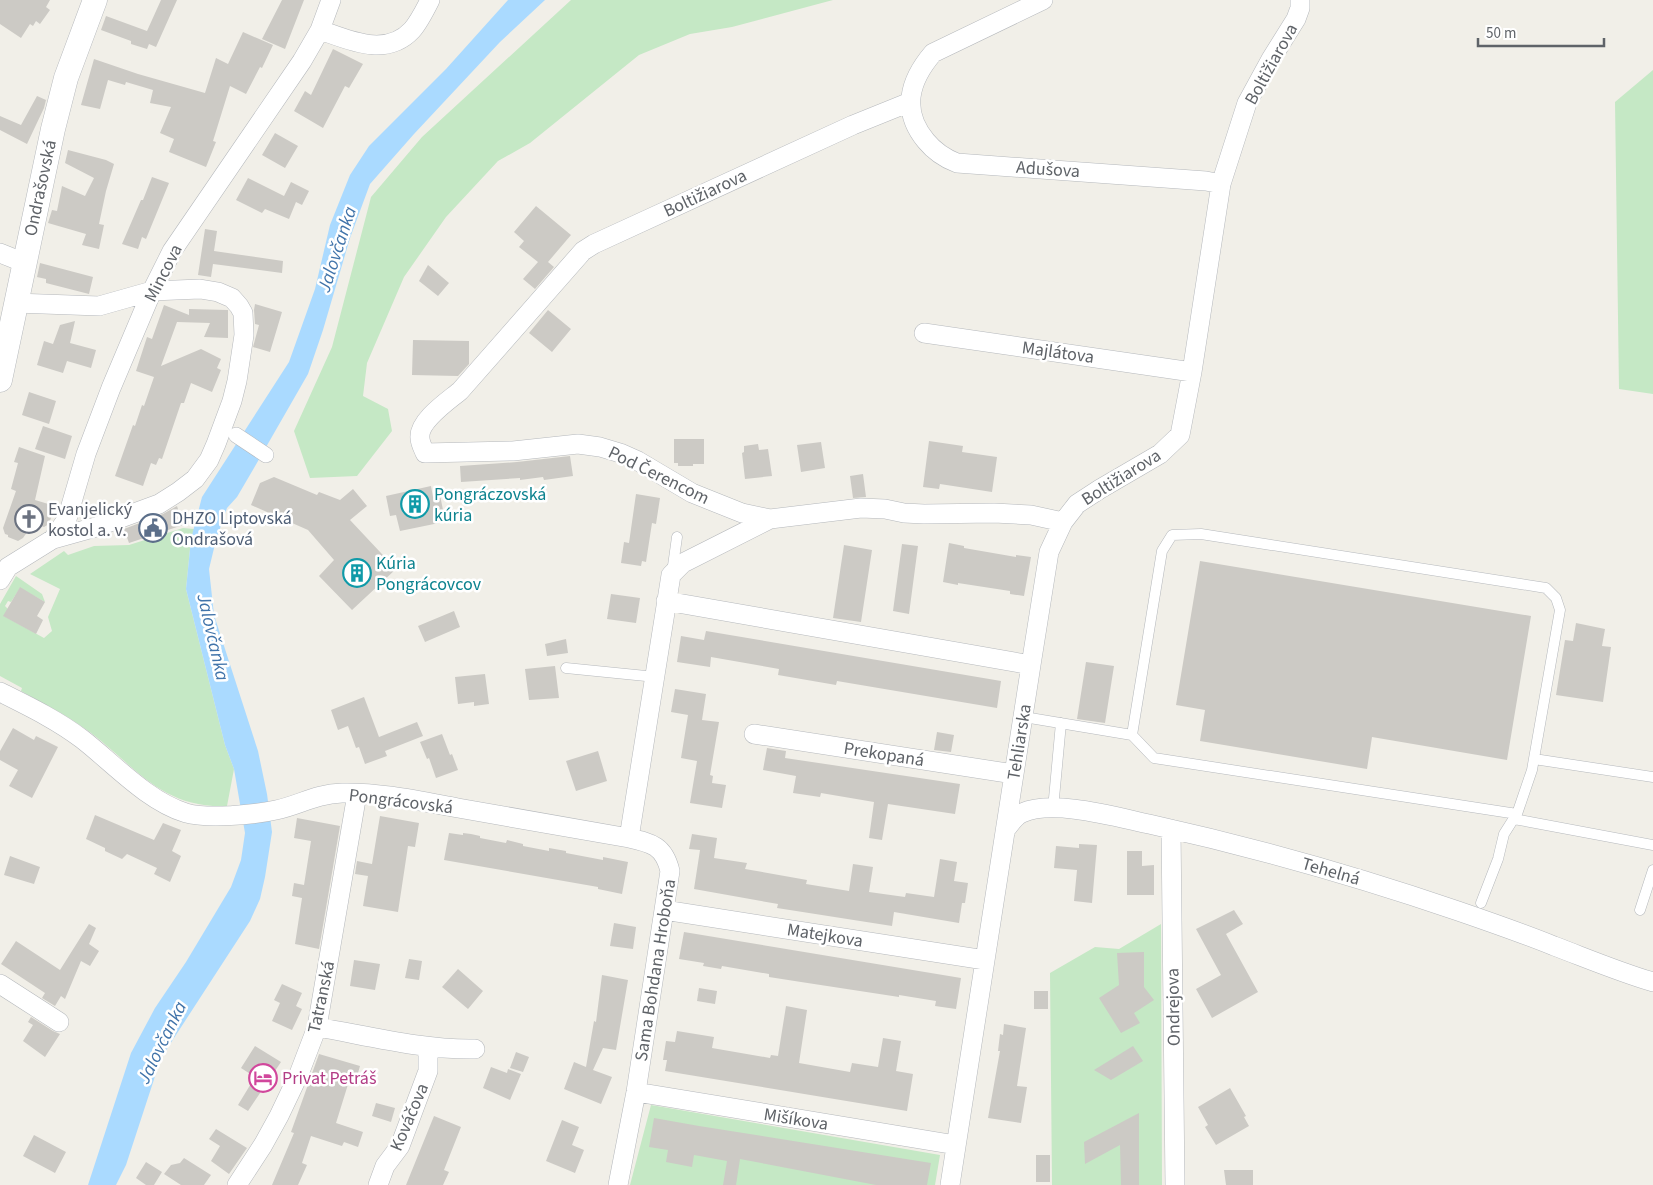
<svg xmlns="http://www.w3.org/2000/svg" width="1653" height="1185" viewBox="0 0 1653 1185" font-family="'Source Sans 3',sans-serif">
<style>
.green{fill:#c5e8c5}
.water{fill:#aadaff}
.building{fill:#cccac5}
.lines{fill:none;stroke-linecap:round;stroke-linejoin:round}
.service-casing{stroke:#b5b8bc;stroke-width:11}
.pedestrian-casing{stroke:#b5b8bc;stroke-width:16}
.minor-casing{stroke:#b5b8bc;stroke-width:20}
.tertiary-casing{stroke:#b5b8bc;stroke-width:25}
.service{stroke:#fff;stroke-width:10}
.pedestrian{stroke:#fff;stroke-width:15}
.minor{stroke:#fff;stroke-width:19}
.tertiary{stroke:#fff;stroke-width:24}
.labels{text-anchor:middle;stroke-width:5;stroke-linejoin:round;paint-order:stroke}
.street-label{font-size:18px;fill:#5f6368;stroke:#fff}
.culture-label{font-size:18px;fill:#0d838f;stroke:#fff;text-anchor:start}
.worship-label{font-size:18px;fill:#5b616d;stroke:#fff;text-anchor:start}
.service-label{font-size:18px;fill:#4e5e75;stroke:#fff;text-anchor:start}
.hotel-label{font-size:18px;fill:#b23c85;stroke:#fff;text-anchor:start}
.water-label{font-size:19px;font-style:italic;fill:#4174aa;stroke:#fff}
</style>
<rect width="100%" height="100%" fill="#f1efe8"/>
<path class="green" d="M571,0H833L732,27L690,34L639,55L530,143L498,161L446,217L404,277L367,363L363,396L388,409L392,431L357,476L310,478L294,431L332,347L371,197L422,137Z
M1653,70V394L1619,389L1615,102Z
M183,528L194,529L191,539L186,589L225,745L234,769L227,806C159,809 134,763 84,728C65,714 42,703 21,691L22,688L0,676V604L16,576L42,594L45,602L20,588L11,602L8,601L5,606L8,609L4,616L44,638L52,631L48,617L60,589L30,574L64,551L68,555L94,546L129,545Z
M1161,924L1162,1185H1052L1050,973L1095,947L1119,949Z
M651,1105L940,1155L935,1185H630Z"/>
<path class="water" d="M508,0H545L500,42L414,134L370,184L350,238L323,330L308,374L254,468L237,497L227,508L216,540L209,569L214,615L258,751L267,794L272,832L265,877L260,899L250,921L161,1058L126,1165L116,1185H88L131,1053L155,1008L186,962L231,887L241,860L245,833L234,769L225,745L186,589L191,539L202,497L289,362L315,289L330,225L350,175L369,146L446,69Z"/>
<path class="building" d="M0,0H50L46,7L50,10L40,24L36,21L33,26L30,24L21,38L0,24Z
M161,0H177L156,47L149,44L147,49L131,44V41L101,30L106,16L147,31Z
M282,0H304L285,49L262,39Z
M243,32L273,45L262,68L260,67L246,94L230,86L213,141L216,142L206,167L169,152L174,139L160,133L171,107L150,103L153,90L126,82L125,85L108,80L100,109L81,105L94,59L138,74L205,93L216,58L228,64Z
M333,49L363,64L349,88L345,86L323,128L294,111L305,91L311,95Z
M37,96L46,100L44,108L27,144L0,130V116L21,125Z
M275,133L298,146L285,168L262,155Z
M68,150L106,160L114,164L106,191L99,224L104,225L99,249L82,245L86,234L48,223L52,210L57,211L62,186L85,196L94,178L65,163Z
M152,177L169,183L146,239L142,237L138,249L122,244L141,200H143Z
M248,178L284,196L291,182L309,191L302,205L296,202L289,219L265,209L262,213L236,200Z
M536,206L571,235L548,262L554,267L535,289L523,279L538,262L519,247L524,241L514,232Z
M205,229L217,231L214,251L283,261L282,273L213,264L211,277L198,275Z
M40,263L93,277L89,294L46,283V279L37,277Z
M428,265L449,283L438,296L419,281Z
M255,304L282,312L270,352L253,347L259,325L255,324L254,310Z
M164,305L189,315V309L228,310V338L204,337L210,323L177,322L161,366L201,349L221,359L217,368L221,370L212,392L191,383L184,403H181L162,459L159,458L156,465L151,463L143,486L115,476L133,425L135,426L142,405L144,406L154,377L136,371L147,337L152,339Z
M548,310L571,329L552,352L529,333Z
M75,321L70,343L96,350L91,368L67,361L63,373L37,365L44,341L53,344L60,325Z
M413,340L469,341V364L458,376L412,375Z
M29,392L56,401L49,424L22,415Z
M43,426L72,436L65,459L35,449Z
M674,439H704V464H693V466H678V463H674Z
M929,441L963,446L962,452L997,457L992,492L940,484L939,489L923,487Z
M821,442L825,468L801,472L797,445Z
M758,444L759,450L768,449L772,476L745,479L742,453L744,452V446Z
M19,447L45,456L35,500L55,506L49,524L44,527L37,525L36,530L30,528L23,538L18,541L8,537V535L5,534L3,528L16,491L11,489L18,463L14,462Z
M570,456L573,476L544,480L543,477L520,480V478L461,482L460,466L517,462Z
M863,474L866,497L853,498L850,476Z
M274,477L317,495L319,492L340,500L353,489L367,506L350,520L396,569L352,610L319,576L334,560L308,530L251,505L260,483Z
M431,486L433,497L440,495L443,510L437,511L439,523L400,531L396,515L390,516L386,496Z
M636,494L660,498L656,524L652,523L646,562L642,561L641,566L621,563L624,542L629,543Z
M177,506L183,525L129,543L124,529L163,514Z
M949,543L964,546V548L1016,557V555L1031,557L1024,596L1010,594V591L958,583V585L943,582Z
M902,544L918,546L909,614L893,611Z
M844,545L872,550L861,622L833,618Z
M1200,561L1531,616L1507,760L1372,737L1367,769L1200,741L1205,710L1176,705Z
M20,587L45,602L37,616L43,620L36,634L3,616Z
M611,594L640,598L636,623L607,619Z
M454,611L460,627L425,642L418,626Z
M1576,623L1605,629L1602,646L1611,647L1603,702L1556,695L1565,640L1573,641Z
M706,631L1001,681L997,708L837,681L836,685L778,675L779,669L711,657L710,667L677,662L681,636L704,640Z
M566,639L568,653L547,656L545,644Z
M1086,662L1114,666L1105,723L1077,719Z
M555,666L559,698L529,700L525,669Z
M485,674L489,704L474,706V702L458,704L455,677Z
M675,689L706,694L702,720L719,722L710,775L713,776L712,783L726,785L722,808L690,803L697,761L681,758L688,715L671,712Z
M364,697L379,737L417,722L423,736L385,751L387,756L365,764L359,747L356,748L348,726L338,730L331,710Z
M13,728L34,740L36,736L58,747L32,798L9,786L18,770L0,760V751Z
M937,732L954,735L951,752L934,750Z
M442,734L450,755L452,754L458,770L436,778L429,758L427,759L420,742Z
M767,748L786,751L785,758L960,784L955,814L888,804L882,840L869,838L874,802L821,793L820,797L793,793L796,776L763,770Z
M598,751L607,781L576,791L566,761Z
M95,815L154,840L163,823L181,830L172,851L181,856L170,882L154,874L157,868L127,854L122,859L105,851V848L86,839Z
M380,816L419,823L415,847L408,846L398,912L363,906L368,876L355,874L357,861L372,864Z
M297,818L340,826L319,949L295,944L302,898L292,896L294,883L304,885L311,841L294,838Z
M449,833L463,835V833L471,834L480,836V838L506,843L507,840L523,844V846L549,851V848L566,851V853L603,860V857L628,862L622,894L598,889V887L444,860Z
M692,834L717,838L714,858L747,863L745,869L807,880L806,884L849,891L853,864L873,867L869,892L905,897L906,893L934,897L940,859L957,862L954,881L968,883L965,903H962L959,923L894,912L892,926L777,908L778,904L694,889L700,850L689,849Z
M1079,844L1097,845L1092,903L1074,901L1077,870L1054,868L1056,846L1079,848Z
M1127,851H1142V866L1154,865V895H1127Z
M10,856L40,867L34,884L4,875Z
M1234,910L1243,924L1226,934L1258,992L1212,1018L1196,989L1221,975L1196,929Z
M614,923L636,927L633,949L610,946Z
M89,924L96,928L89,944L99,951L90,966L81,961L65,999L61,996L55,1006L42,998L45,993L1,964L16,941L60,970Z
M684,932L961,978L956,1009L935,1006L936,1001L899,995V997L801,982L769,977V974L722,966L721,969L703,966L704,963L679,959Z
M1144,952V987L1154,1000L1134,1013L1140,1023L1121,1033L1099,998L1119,985L1117,953Z
M409,959L422,961L419,980L405,978Z
M354,960L380,964L375,990L350,986Z
M458,969L483,991L468,1009L442,987Z
M602,975L628,980L616,1050L603,1048L593,1070L612,1077L601,1104L564,1089L574,1062L586,1067L594,1021L596,1022Z
M282,984L302,993L296,1006L302,1009L292,1030L272,1021L280,1003L274,1000Z
M699,988L717,991L715,1004L697,1001Z
M1034,991H1048V1009H1034Z
M786,1006L807,1010L799,1063L850,1072L852,1063L878,1067L883,1038L901,1041L896,1071L913,1074L907,1111L665,1071L667,1060H663L666,1041L675,1042L677,1031L714,1037L712,1048L770,1058L771,1055L778,1056Z
M31,1017L53,1031L60,1034L45,1057L23,1041L33,1025L28,1022Z
M1004,1024L1026,1028L1017,1086L1027,1087L1021,1123L988,1118L1000,1051H998L1000,1034L1003,1035Z
M255,1046L281,1062L248,1111L238,1105L255,1077L241,1068Z
M1133,1046L1143,1061L1111,1080L1094,1070Z
M516,1052L529,1057L523,1072L510,1068Z
M319,1054L360,1066L356,1080L350,1078L336,1123L363,1132L358,1147L344,1142L342,1146L311,1136L302,1163L307,1165L298,1185H272L294,1133L291,1132Z
M491,1067L507,1073L508,1069L521,1074L510,1100L483,1088Z
M1230,1088L1246,1116L1244,1117L1249,1126L1216,1145L1205,1127L1208,1125L1198,1107Z
M376,1103L395,1108L391,1122L372,1116Z
M1139,1113V1185H1121L1120,1145L1085,1164L1084,1142Z
M434,1116L461,1127L444,1170L449,1172L443,1185H406Z
M654,1118L699,1126L931,1163L927,1185H876L740,1159L736,1185H723L727,1161L694,1155L692,1167L666,1162L668,1150L649,1147Z
M562,1120L579,1127L572,1145L584,1150L575,1173L546,1161Z
M216,1129L247,1148L229,1174L211,1161L220,1146L209,1139Z
M34,1135L66,1152L55,1173L23,1156Z
M1036,1155H1050V1182H1036Z
M184,1158L211,1175L204,1185H181L164,1174L171,1165L180,1163Z
M146,1162L162,1172L154,1185H146L136,1178Z
M1224,1170H1253V1185H1226Z"/>
<g class="lines">
<defs>
<path id="service" d="M672,573L677,537
M566,668L656,677
M1024,717L1132,735L1154,758L1517,814L1532,770L1560,610L1556,598L1546,588L1201,534L1172,535L1162,551L1132,735
M1534,759L1653,777
M1053,809L1061,723
M1514,819L1653,845
M1481,903L1498,859L1504,834L1516,815
M1640,910L1653,870"/>
<path id="pedestrian" d="M236,435L266,455"/>
<path id="minor" d="M1043,0L933,53C909,81 901,111 926,141C935,152 944,158 957,163L1206,181L1221,184
M320,30C349,40 386,58 412,30C419,22 425,10 430,0
M0,253L25,263
M924,333L1192,372
M770,519L742,513L692,493L638,461L620,453L600,447L578,444L513,451L425,453C423,448 420,443 420,438C418,421 448,401 460,391L583,251L594,244L853,125L910,102
M53,539L67,519L86,454L111,388L152,291L172,251L302,61L320,30L331,0
M0,580L8,567L53,539L96,527L159,504L178,492L195,479L209,460L216,444L232,401L237,381L244,335L243,313L239,306L232,298L218,292L200,289L152,291L99,306L15,303
M666,601L1031,665L950,1185
M1031,665L1049,552L1063,522L1077,504L1100,489L1160,454L1180,435L1192,372L1221,184L1247,103L1271,59L1296,19L1300,8V0
M0,692C28,706 57,720 82,739C113,763 147,801 186,813C207,819 254,815 276,810C300,805 315,794 342,793C380,792 420,801 458,808C515,818 572,828 629,838
M754,734L1014,774
M1006,829C1011,823 1015,816 1022,813C1053,799 1116,817 1149,824C1253,847 1356,876 1458,911C1490,922 1522,933 1554,946C1586,958 1619,972 1653,982
M1171,829L1175,1185
M664,910L985,960
M0,984L59,1022
M317,1027C369,1036 422,1050 475,1049
M636,1092L956,1145
M237,1185L263,1145L279,1116L299,1074L317,1027L357,794
M378,1185L385,1166L400,1146L428,1071V1047
M618,1185L636,1092L670,871C664,846 652,843 629,838L671,575L683,563L770,519L861,508L885,509L904,513L924,514L994,513L1031,515L1063,522"/>
<path id="tertiary" d="M0,380L53,129L66,78L95,0"/>
</defs>
<use href="#service" class="service-casing"/>
<use href="#pedestrian" class="pedestrian-casing"/>
<use href="#minor" class="minor-casing"/>
<use href="#tertiary" class="tertiary-casing"/>
<use href="#service" class="service"/>
<use href="#pedestrian" class="pedestrian"/>
<use href="#minor" class="minor"/>
<use href="#tertiary" class="tertiary"/>
</g>
<defs>
<symbol id="building-ring" viewBox="-11 -11 22 22"><circle r="9.5" fill="#fff" stroke="#0f9aa8" stroke-width="1.5"/><path d="M-4-6H4V6H1V3H-1V6H-4ZM-2.5-4.3h1.7v1.8h-1.7ZM.8-4.3h1.7v1.8H.8ZM-2.5-1h1.7V.8h-1.7ZM.8-1h1.7V.8H.8Z" fill="#0f9aa8"/></symbol>
<symbol id="church-ring" viewBox="-11 -11 22 22"><circle r="9.5" fill="#fff" stroke="#6b7280" stroke-width="1.5"/><path d="M-1.2-6h2.4v3.5h3.3v2.4h-3.3V6h-2.4V-.1h-3.3v-2.4h3.3Z" fill="#6b7280"/></symbol>
<symbol id="civic-ring" viewBox="-11 -11 22 22"><circle r="9.5" fill="#fff" stroke="#5c6f8a" stroke-width="1.5"/><path d="M-.6-6.5H3V-4.5H.6V-3L4-1V1h2V6H-6V1h2V-1L-.6-3ZM-1.2 2.5V6h2.4V2.5Z" fill="#5c6f8a"/></symbol>
<symbol id="hotel-ring" viewBox="-11 -11 22 22"><circle r="9.5" fill="#fff" stroke="#d1479c" stroke-width="1.5"/><path d="M-6-4.5h1.5V1H6V5H4.5V3h-9V5H-6ZM-4 0a1.8 1.8 0 1 1 3.6 0ZM.5 0V-2.5h3Q6-2.5 6 0Z" fill="#d1479c"/></symbol>
</defs>
<g fill-rule="evenodd">
<use href="#building-ring" x="399" y="488" width="32" height="32"/>
<use href="#church-ring" x="13" y="503" width="32" height="32"/>
<use href="#civic-ring" x="137" y="512" width="32" height="32"/>
<use href="#building-ring" x="341" y="557" width="32" height="32"/>
<use href="#hotel-ring" x="247" y="1062" width="32" height="32"/>
</g>
<g class="labels">
<g class="street-label">
<text transform="translate(1271 64) rotate(-61)" y="6">Boltižiarova</text>
<text transform="translate(1048 169) rotate(4)" y="6">Adušova</text>
<text transform="translate(40 188) rotate(-78)" y="6">Ondrašovská</text>
<text transform="translate(705 193) rotate(-25)" y="6">Boltižiarova</text>
<text transform="translate(163 273) rotate(-63)" y="6">Mincova</text>
<text transform="translate(1058 352) rotate(8)" y="6">Majlátova</text>
<text transform="translate(659 475) rotate(26)" y="6">Pod Čerencom</text>
<text transform="translate(1121 477) rotate(-32)" y="6">Boltižiarova</text>
<text transform="translate(1019 742) rotate(-81)" y="6">Tehliarska</text>
<text transform="translate(884 754) rotate(9)" y="6">Prekopaná</text>
<text transform="translate(401 801) rotate(7)" y="6">Pongrácovská</text>
<text transform="translate(1331 871) rotate(16)" y="6">Tehelná</text>
<text transform="translate(825 935) rotate(9)" y="6">Matejkova</text>
<text transform="translate(655 970) rotate(-81)" y="6">Sama Bohdana Hroboňa</text>
<text transform="translate(321 997) rotate(-78)" y="6">Tatranská</text>
<text transform="translate(1173 1007) rotate(-91)" y="6">Ondrejova</text>
<text transform="translate(409 1117) rotate(-67)" y="6">Kováčova</text>
<text transform="translate(796 1119) rotate(9)" y="6">Mišíkova</text>
</g>
<g class="culture-label">
<text x="434" y="500">Pongráczovská<tspan x="434" dy="21">kúria</tspan></text>
<text x="376" y="569">Kúria<tspan x="376" dy="21">Pongrácovcov</tspan></text>
</g>
<g class="worship-label">
<text x="48" y="515">Evanjelický<tspan x="48" dy="21">kostol a. v.</tspan></text>
</g>
<g class="service-label">
<text x="172" y="524">DHZO Liptovská<tspan x="172" dy="21">Ondrašová</tspan></text>
</g>
<g class="hotel-label">
<text x="282" y="1084">Privat Petráš</text>
</g>
<g class="water-label">
<text transform="translate(336 249) rotate(-72)" y="7">Jalovčanka</text>
<text transform="translate(214 637) rotate(77)" y="7">Jalovčanka</text>
<text transform="translate(161 1042) rotate(-64)" y="7">Jalovčanka</text>
</g>
</g>
<path d="M1478 38v8h126v-8" fill="none" stroke="#5f6368" stroke-width="2.5"/>
<text x="1486" y="38" font-size="15" fill="#5f6368" stroke="#ffffff" stroke-width="4" paint-order="stroke">50 m</text>
</svg>
